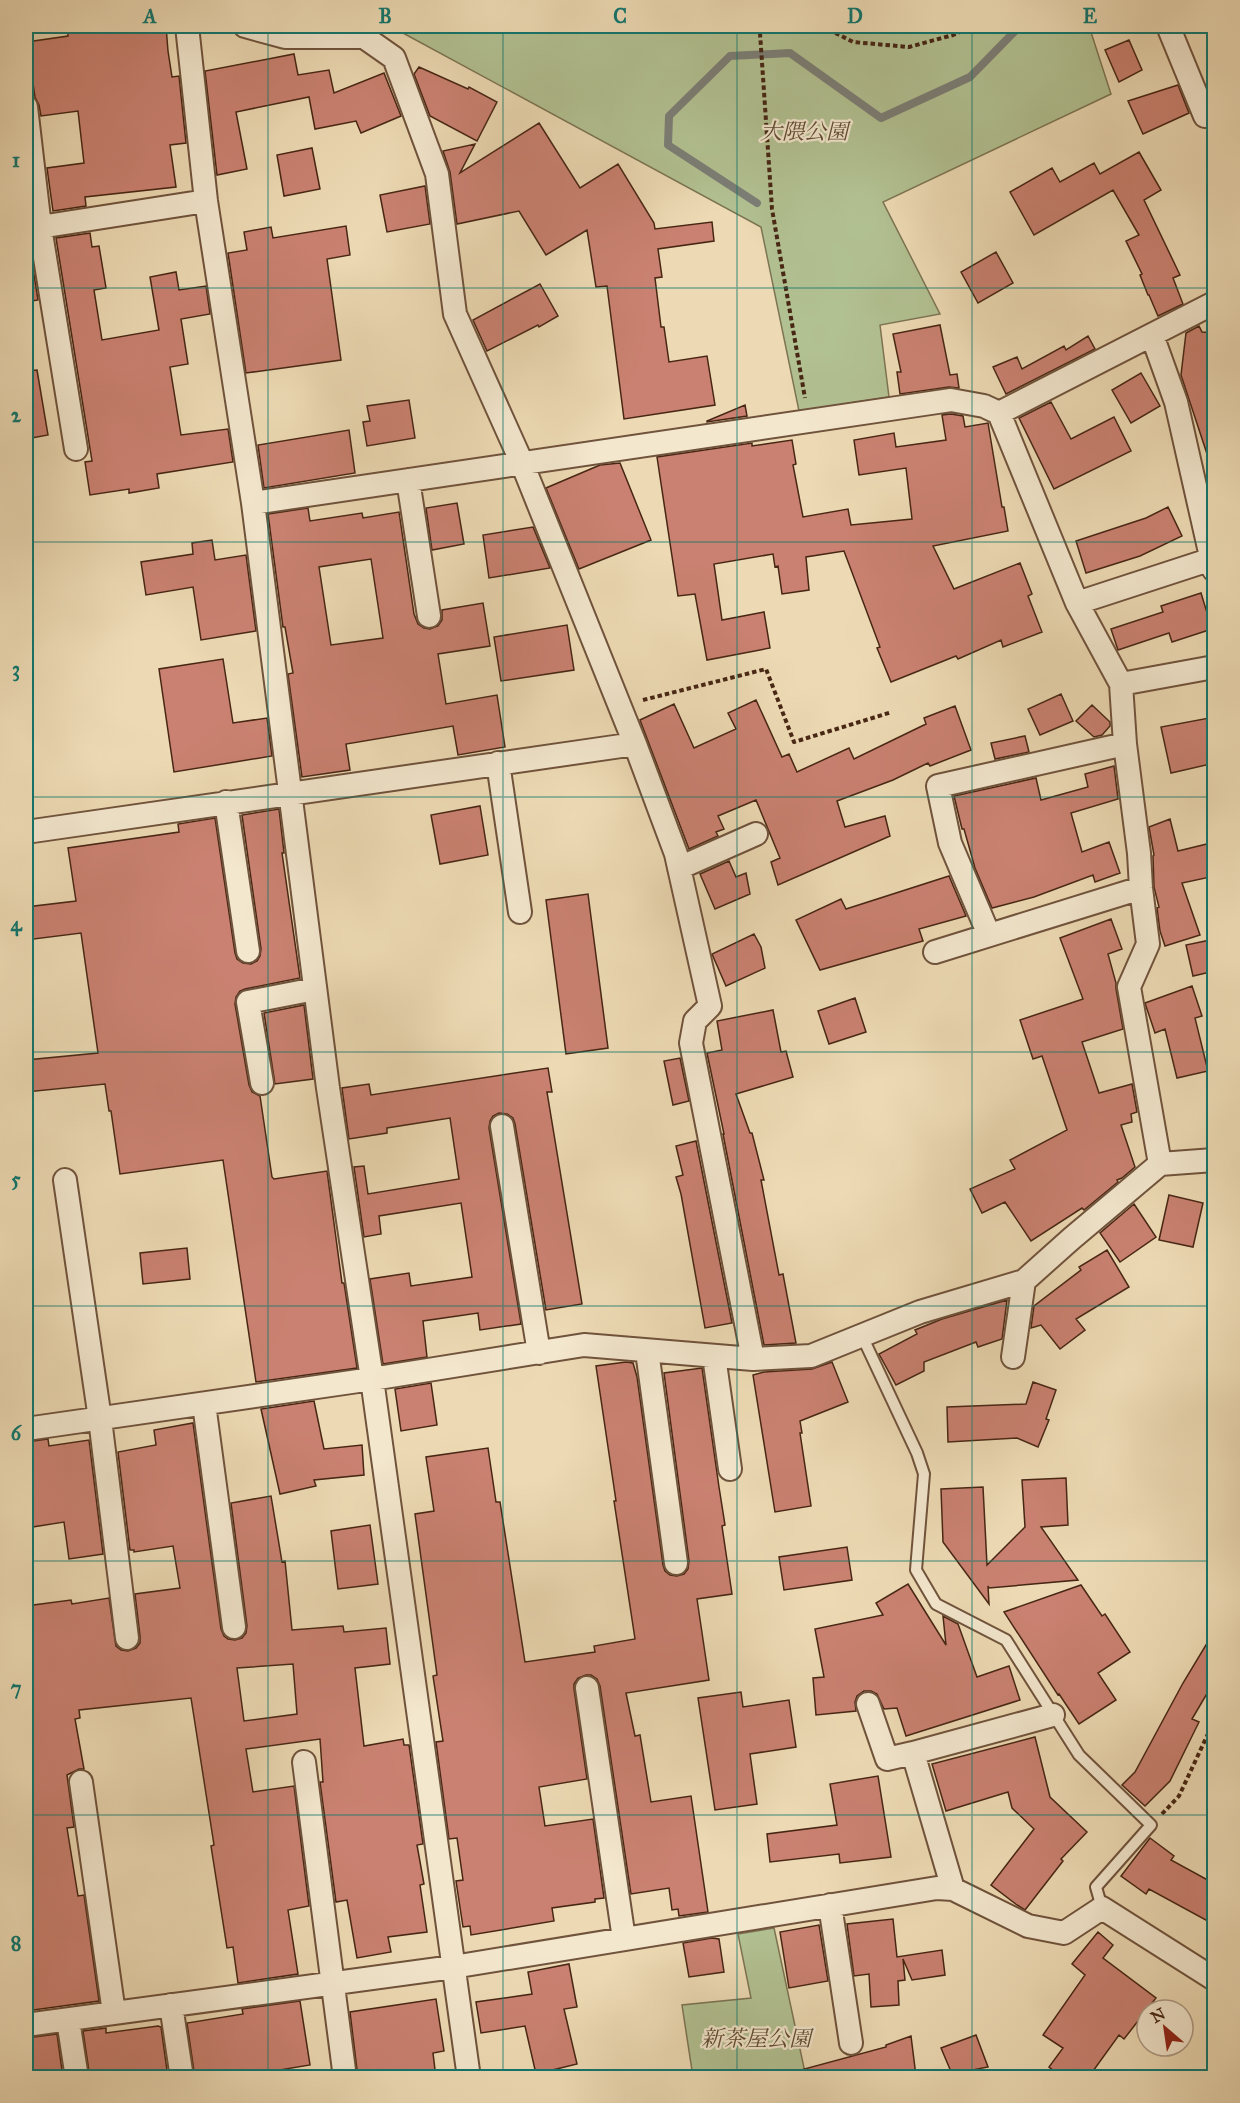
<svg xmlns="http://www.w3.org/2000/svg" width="1240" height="2103" viewBox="0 0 1240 2103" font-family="'IM FELL Great Primer','Noto Serif JP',serif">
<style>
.green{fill:#b2c192;stroke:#7c7453;stroke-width:1.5}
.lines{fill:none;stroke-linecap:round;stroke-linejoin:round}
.stream{stroke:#7b7e76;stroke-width:8}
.building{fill:#ca8171;stroke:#472614;stroke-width:1.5;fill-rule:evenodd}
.service-casing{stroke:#70533c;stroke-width:14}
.minor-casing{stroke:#70533c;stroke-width:26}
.path{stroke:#472614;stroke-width:4;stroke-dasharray:4.5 3;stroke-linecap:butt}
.service{stroke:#f3e7ce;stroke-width:10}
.minor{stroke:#f3e7ce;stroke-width:22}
.grid{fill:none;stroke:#0f766e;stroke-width:1.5;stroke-opacity:0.55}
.labels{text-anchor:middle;stroke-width:4.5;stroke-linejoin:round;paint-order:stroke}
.park-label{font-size:22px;font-style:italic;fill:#624d34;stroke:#f3e7ce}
.neatline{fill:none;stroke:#0f766e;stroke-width:2}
.grid-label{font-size:20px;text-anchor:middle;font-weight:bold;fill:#0f766e}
</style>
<rect width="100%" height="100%" fill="#eddab4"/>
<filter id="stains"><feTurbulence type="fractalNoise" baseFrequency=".00333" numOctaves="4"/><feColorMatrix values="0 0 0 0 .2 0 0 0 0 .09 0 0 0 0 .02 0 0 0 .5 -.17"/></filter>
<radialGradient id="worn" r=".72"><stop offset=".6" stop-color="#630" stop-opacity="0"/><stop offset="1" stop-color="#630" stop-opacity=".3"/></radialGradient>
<path class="green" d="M390,26H1089L1111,94L883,202L940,314L880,325L889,397L799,411L761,227Z
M774,1928L806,2077H693L682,2005L751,1998L738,1934Z"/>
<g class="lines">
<path class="stream" d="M757,203L668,145L669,116L730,56L790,53L881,118L970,77L1020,26"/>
</g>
<path class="building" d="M67,26H166L168,51L172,77L179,76L186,143L170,145L176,187L85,197L86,206L53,211L47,168L84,163L78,111L41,116L39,105L35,97L27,42L68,36Z
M1129,40L1142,70L1119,82L1105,50Z
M294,54L298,75L329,70L334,93L384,73L401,116L361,133L356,121L315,129L309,97L236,112L247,169L217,175L205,71Z
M419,67L468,89L469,87L497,102L477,141L430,116L414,74Z
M1178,85L1189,113L1143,134L1128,101Z
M539,123L580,188L618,164L654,223L655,229L712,222L714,241L658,249L662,277L655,278L661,327H664L669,362L707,356L715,405L624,419L607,286L596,287L587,230L546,255L519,211L457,224L450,172L443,151L475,144L460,173Z
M312,148L320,189L284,196L277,155Z
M1139,152L1161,190L1144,200L1180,275L1173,278L1183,304L1158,316L1149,295H1148L1140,275L1142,274L1126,241L1139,235L1113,190L1034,235L1010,192L1052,168L1060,182L1094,163L1100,174Z
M425,186L430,224L387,232L380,195Z
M346,226L350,255L327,259L341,360L246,373L228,253L247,250L244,232L271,227L273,238Z
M90,233L92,247L99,246L106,288L94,290L102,340L159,330L150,277L176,272L179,290L206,286L210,314L181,319L188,364L170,367L181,435L228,429L233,462L157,474L159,488L129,493V489L90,495L85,462L92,461L56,238Z
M996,252L1013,283L978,303L961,272Z
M26,262H32L38,300L26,302Z
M540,284L558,316L539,327L538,325L487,351L473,320Z
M940,325L950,375L957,374L959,388L949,387L900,394L897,372H901L893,334Z
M1199,326L1202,332L1215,333V465L1211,466L1181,375L1186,333Z
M1088,336L1095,349L1006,394L993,367L1017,357L1022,369L1064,346L1066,350Z
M37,370L48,435L26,439V371Z
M1141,373L1160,406L1131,423L1112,390Z
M409,400L415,438L367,446L363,422L370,421L367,406Z
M1051,402L1071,439L1114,417L1131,451L1054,489L1019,418Z
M745,405L747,416L707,422V421Z
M951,414L963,416L965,427L988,423L1002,507H1004L1008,531L933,546L954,589L1020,563L1032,594L1028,596L1042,632L1003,647L1001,640L958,659L956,656L891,682L877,648L880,647L844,551L806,557L809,590L782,594L778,566L775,567L773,554L714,564L722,620L764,612L770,648L707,660L695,594L678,596L657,457L752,443V446L792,440L796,464L793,465L803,517L848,509L851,525L912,519L906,468L859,475L854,440L894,433L896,447L946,440L942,415Z
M349,430L355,473L264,488L258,445Z
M620,463L651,540L579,569L546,488L600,465Z
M457,503L464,544L432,550L426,508Z
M1168,507L1182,536L1140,556L1086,573L1076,541L1146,518Z
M308,508L310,521L362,513L363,518L399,512L414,614L418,624L424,628L430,629L438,626L442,620V610L483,603L490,646L438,654L446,704L497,695L505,747L458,755L453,726L346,744L350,770L302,777L288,674L293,673L285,627H283L268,514ZM371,559L383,638L331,645L319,567Z
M533,527L550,568L489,578L483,535Z
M212,540L215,560L246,555L256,631L201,640L193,587L146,595L141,562L193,554L192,543Z
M1201,593L1212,629L1172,642L1169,633L1118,650L1111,629L1163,612L1161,606Z
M567,625L574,670L501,681L494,637Z
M223,659L233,723L267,718L272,756L174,772L159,669Z
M1061,694L1073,721L1040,735L1028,709Z
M756,700L782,757L789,754L797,772L849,748L854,759L926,724L924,718L955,706L971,750L930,766L928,763L893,780L837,801L845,827L885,816L890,836L778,885L771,862L780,858L756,800L718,816L724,829L716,832L718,836L689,849L640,720L674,704L694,748L736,729L728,713Z
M1092,705L1110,722V726L1102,735L1094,737L1076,721Z
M1209,718L1215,743V763L1171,773L1161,727Z
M1025,736L1029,752L995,759L991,743Z
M1114,766L1118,799L1071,813L1082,852L1109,842L1120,873L1095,882L1093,875L1034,897L992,908L975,868L964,829H962L954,796L1036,778L1041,800L1088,787L1085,774Z
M480,806L488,855L440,864L431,815Z
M279,809L284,853H282L300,978L245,989L240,991L236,997L235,1004L249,1085L252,1092L260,1096L272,1177L274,1179L327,1171L342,1283H344L357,1368L256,1382L223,1160L120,1174L111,1111H109L105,1084L26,1092V1060L98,1053L81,933L26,940V907L76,901L68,848L179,832L178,824L215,818L235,953L237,959L243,963L251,964L257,961L260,956L261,949L242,815Z
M1170,819L1178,851L1215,842V876L1182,883L1200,935L1165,946L1160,931L1157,908L1159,907L1154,887L1153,856L1154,855L1149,827Z
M729,861L736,877L746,873L750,894L715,909L700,874Z
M949,876L966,916L919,929L923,941L820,970L796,920L841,899L846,909Z
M588,894L608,1048L566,1054L546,900Z
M1111,919L1122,949L1108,954L1116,983V989L1123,1029L1082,1042L1099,1093L1132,1084L1137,1112L1131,1114L1132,1122L1121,1125L1135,1167L1122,1178L1117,1180L1118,1182L1084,1210L1082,1208L1031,1241L1005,1202L982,1213L970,1189L1015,1169L1010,1160L1067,1130L1042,1056L1033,1059L1020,1020L1083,999L1060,938Z
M754,934L761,947L765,968L726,986L712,954Z
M1215,939V971L1193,976L1186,945Z
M1192,986L1202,1016L1195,1018L1208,1071L1177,1078L1165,1029L1155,1033L1145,1003Z
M855,998L866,1032L829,1044L818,1011Z
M304,1005L313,1079L275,1084L264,1013Z
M773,1010L781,1052L786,1051L793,1077L736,1094L750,1133H752L764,1180H761L779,1275L783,1274L796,1343L764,1345L723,1134H724L707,1053L722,1050L717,1021Z
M680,1058L689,1101L673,1105L664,1061Z
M548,1068L552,1092H547L582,1304L546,1310L515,1124L513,1118L507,1114L499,1113L493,1116L490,1121L489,1128L521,1324L480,1330L478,1313L423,1321L427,1357L383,1364L370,1279L409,1273L411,1286L472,1277L461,1203L379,1216L381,1234L364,1237L354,1167L364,1166L368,1194L459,1179L450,1118L387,1128V1133L349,1139L342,1088L369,1084L371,1095Z
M696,1141L732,1323L705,1328L681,1194L676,1177L683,1175L676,1146Z
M1169,1195L1203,1203L1193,1247L1159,1240Z
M1134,1204L1156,1237L1120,1262L1100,1233Z
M187,1248L190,1279L143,1284L140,1253Z
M1107,1250L1129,1287L1076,1319L1085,1330L1060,1349L1041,1325L1031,1328L1034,1306L1081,1270L1079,1267Z
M1007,1300L1002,1339L978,1347L976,1342L924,1362V1371L896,1385L879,1354L917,1334L915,1330L942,1319Z
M626,1362L633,1363L637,1377L663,1565L665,1571L670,1575L677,1576L684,1574L688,1569L689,1561L664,1373L702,1368L719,1487L725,1525L722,1526L732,1594L697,1599L709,1680L626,1693L635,1736L640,1735L651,1802L691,1796L708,1912L679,1916L678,1909L672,1910L669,1888L631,1894L600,1686L597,1679L591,1675H586L578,1678L574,1684V1689L587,1779L539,1787L545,1826L593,1819L604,1898L595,1899V1902L552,1908L554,1921L471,1935L470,1926L463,1927L456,1881L463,1880L457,1838L449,1839L436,1742L443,1741L433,1676L437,1675L415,1514L434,1511L426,1457L488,1448L496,1502H500L525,1662L595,1652L594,1646L635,1639L614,1501H616L596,1366Z
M832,1362L848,1402L800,1421L802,1433H800L811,1506L775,1512L753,1375L764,1372L812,1369Z
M1033,1382L1056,1390L1046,1419L1049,1420L1038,1447L1017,1438L948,1442L947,1407L1026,1404Z
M431,1383L437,1425L401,1431L395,1389Z
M314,1401L324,1449L362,1445L364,1475L314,1480L316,1486L280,1494L261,1409Z
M193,1423L221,1629L224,1636L228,1639L235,1640L242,1638L246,1633L247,1626L231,1503L271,1496L282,1562L285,1561L292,1630L343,1626L344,1632L386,1628L390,1664L355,1668L364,1746L403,1739L404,1745H409L423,1844L417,1845L424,1884L420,1885L427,1932L388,1937L391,1952L357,1958L347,1900L336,1902L320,1782H323L320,1739L246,1749L253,1792L294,1786L309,1906L288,1910L298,1974L238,1983L233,1947L227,1948L211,1846L214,1845L191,1698L79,1710L80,1718L75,1719L84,1769H79L67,1775L74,1827L67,1828L78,1896L84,1895L99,2001L26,2011V1606L71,1600L72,1604L109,1598L116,1646L121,1650L128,1651L136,1648L140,1643V1636L135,1594L180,1588L173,1546L134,1552V1550H130L118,1452L156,1445L154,1430ZM293,1664L297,1714L244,1721L237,1668Z
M48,1439L49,1446L89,1440L103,1554L69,1559L64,1522L26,1528V1442Z
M1066,1478L1068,1525L1041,1527L1078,1580L989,1588L988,1586L989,1604L943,1542L941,1489L983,1487L987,1565L1025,1527L1022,1480Z
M370,1525L378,1584L338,1589L331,1531Z
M847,1547L852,1580L784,1590L779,1557Z
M908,1584L946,1645L943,1616L958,1624L977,1677L1009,1666L1020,1700L906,1736L897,1708L884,1709L877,1694L871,1691H864L857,1696L855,1702L856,1711L816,1715L813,1678L824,1677L815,1629L883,1615L876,1603Z
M1081,1585L1102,1616L1105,1614L1130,1652L1098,1673L1116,1700L1079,1724L1059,1694L1058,1695L1004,1612Z
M1215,1630V1680L1192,1719L1199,1722L1170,1781L1145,1806L1122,1785L1135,1772L1183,1683Z
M741,1692L743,1707L789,1700L796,1747L750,1754L757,1804L715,1810L698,1698Z
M1035,1737L1050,1797L1087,1832L1061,1859L1063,1861L1025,1910L1017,1905L991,1885L1034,1829L1012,1808L1008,1792L946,1811L932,1764Z
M878,1776L891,1857L840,1863L839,1854L770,1862L767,1834L837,1825L830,1784Z
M1150,1838L1174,1856L1171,1860L1215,1884V1925L1149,1889L1146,1894L1121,1876Z
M893,1919L897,1957L942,1950L945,1975L912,1980L903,1959L905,1980L898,1981L899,2005L871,2007L869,1974L854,1976L847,1924Z
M819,1925L828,1981L789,1988L780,1932Z
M1098,1932L1113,1945L1103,1958L1156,1998L1124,2039L1119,2035L1088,2078H1063L1049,2067L1063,2048L1043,2035L1085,1975L1072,1964Z
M712,1938L719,1939L724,1972L689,1977L683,1943Z
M569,1964L577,2007L564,2009L577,2064L536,2074L525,2026L481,2033L476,2002L532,1994L528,1972Z
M436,1999L444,2051L433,2053L436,2078H358L350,2012Z
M300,2001L310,2065L244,2076L245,2078H195L187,2023L243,2014L242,2009Z
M158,2026L161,2027L168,2078H90L83,2031L106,2028V2033Z
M57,2034L63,2078H26V2038Z
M976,2035L988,2067L952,2074L941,2048Z
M911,2036L916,2076L798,2078L797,2071L886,2047V2045Z"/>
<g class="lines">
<defs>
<path id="service" d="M862,1336L917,1453L924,1474L916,1570L936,1604L1006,1640L1079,1755L1151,1825L1096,1887L1102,1908"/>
<path id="minor" d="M187,26L206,201L253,503L328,1088L372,1379L469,2078
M245,26L285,37H364L394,58L437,174L455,314L522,463L635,744L676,854L710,1006L695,1021L691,1043L753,1359
M1168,26L1205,116L1214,114
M26,107L40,227L76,449
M27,229L206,201
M1152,335L1176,402L1214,570
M999,413L1214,303
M408,480L429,616
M253,503L951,400L984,406L999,413L1077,603L1121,684L1214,667
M1077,603L1212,559
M1121,684L1125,744L1139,853L1141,888L1148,944L1129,987L1160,1164
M498,763L520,912
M226,802L248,951
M26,832L635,744
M679,868L756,834
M989,935L950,843L938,786L1125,744
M935,952L1141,888
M262,1083L248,1002L315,989
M502,1126L539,1353
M65,1180L100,1419L127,1638
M647,1351L676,1563
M714,1356L730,1469
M1013,1357L1024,1281
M204,1404L234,1627
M26,1429L372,1379L584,1345L753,1359L811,1356L920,1312L1024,1281L1071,1239L1160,1164L1214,1160
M587,1688L624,1939
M868,1704L887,1759L913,1753
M304,1762L345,2078
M81,1782L114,2013
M953,1889L913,1753L1053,1715
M830,1905L851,2043
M171,2005L182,2078
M68,2020L77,2078
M26,2025L453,1967L937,1888L953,1889L1028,1926L1064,1933L1102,1908L1214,1979"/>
</defs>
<use href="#service" class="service-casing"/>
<use href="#minor" class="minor-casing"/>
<path class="path" d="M749,26L760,33L764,26
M822,26L853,42L909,47L953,35L973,26
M760,33L772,209L805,398
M643,700L766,669L794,742L892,712
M1162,1814L1179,1796L1214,1721"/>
<use href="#service" class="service"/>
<use href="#minor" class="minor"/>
</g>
<path class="grid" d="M268,26V2078M503,26V2078M737,26V2078M972,26V2078M26,288H1214M26,542H1214M26,797H1214M26,1052H1214M26,1306H1214M26,1561H1214M26,1815H1214"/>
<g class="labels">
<g class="park-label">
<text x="804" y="139">大隈公園</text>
<text x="756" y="2046">新茶屋公園</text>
</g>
</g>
<rect width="1240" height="2103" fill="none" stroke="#eddab4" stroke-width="66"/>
<g transform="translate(1165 2028) rotate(331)"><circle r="28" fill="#f3e7ce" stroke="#ae9a84" stroke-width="1.5"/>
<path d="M0-4.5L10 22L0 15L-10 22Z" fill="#8f2418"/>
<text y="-9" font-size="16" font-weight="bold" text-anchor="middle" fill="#472614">N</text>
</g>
<rect x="33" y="33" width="1174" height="2037" class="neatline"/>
<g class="grid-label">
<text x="150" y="23">A</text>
<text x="385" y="23">B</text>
<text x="620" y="23">C</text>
<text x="855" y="23">D</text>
<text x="1090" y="23">E</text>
<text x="16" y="167">1</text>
<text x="16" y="422">2</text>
<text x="16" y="676">3</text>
<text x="16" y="931">4</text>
<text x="16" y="1186">5</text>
<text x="16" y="1440">6</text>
<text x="16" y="1695">7</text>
<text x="16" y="1950">8</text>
</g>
<rect width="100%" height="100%" filter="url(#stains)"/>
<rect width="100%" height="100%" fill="url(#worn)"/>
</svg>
